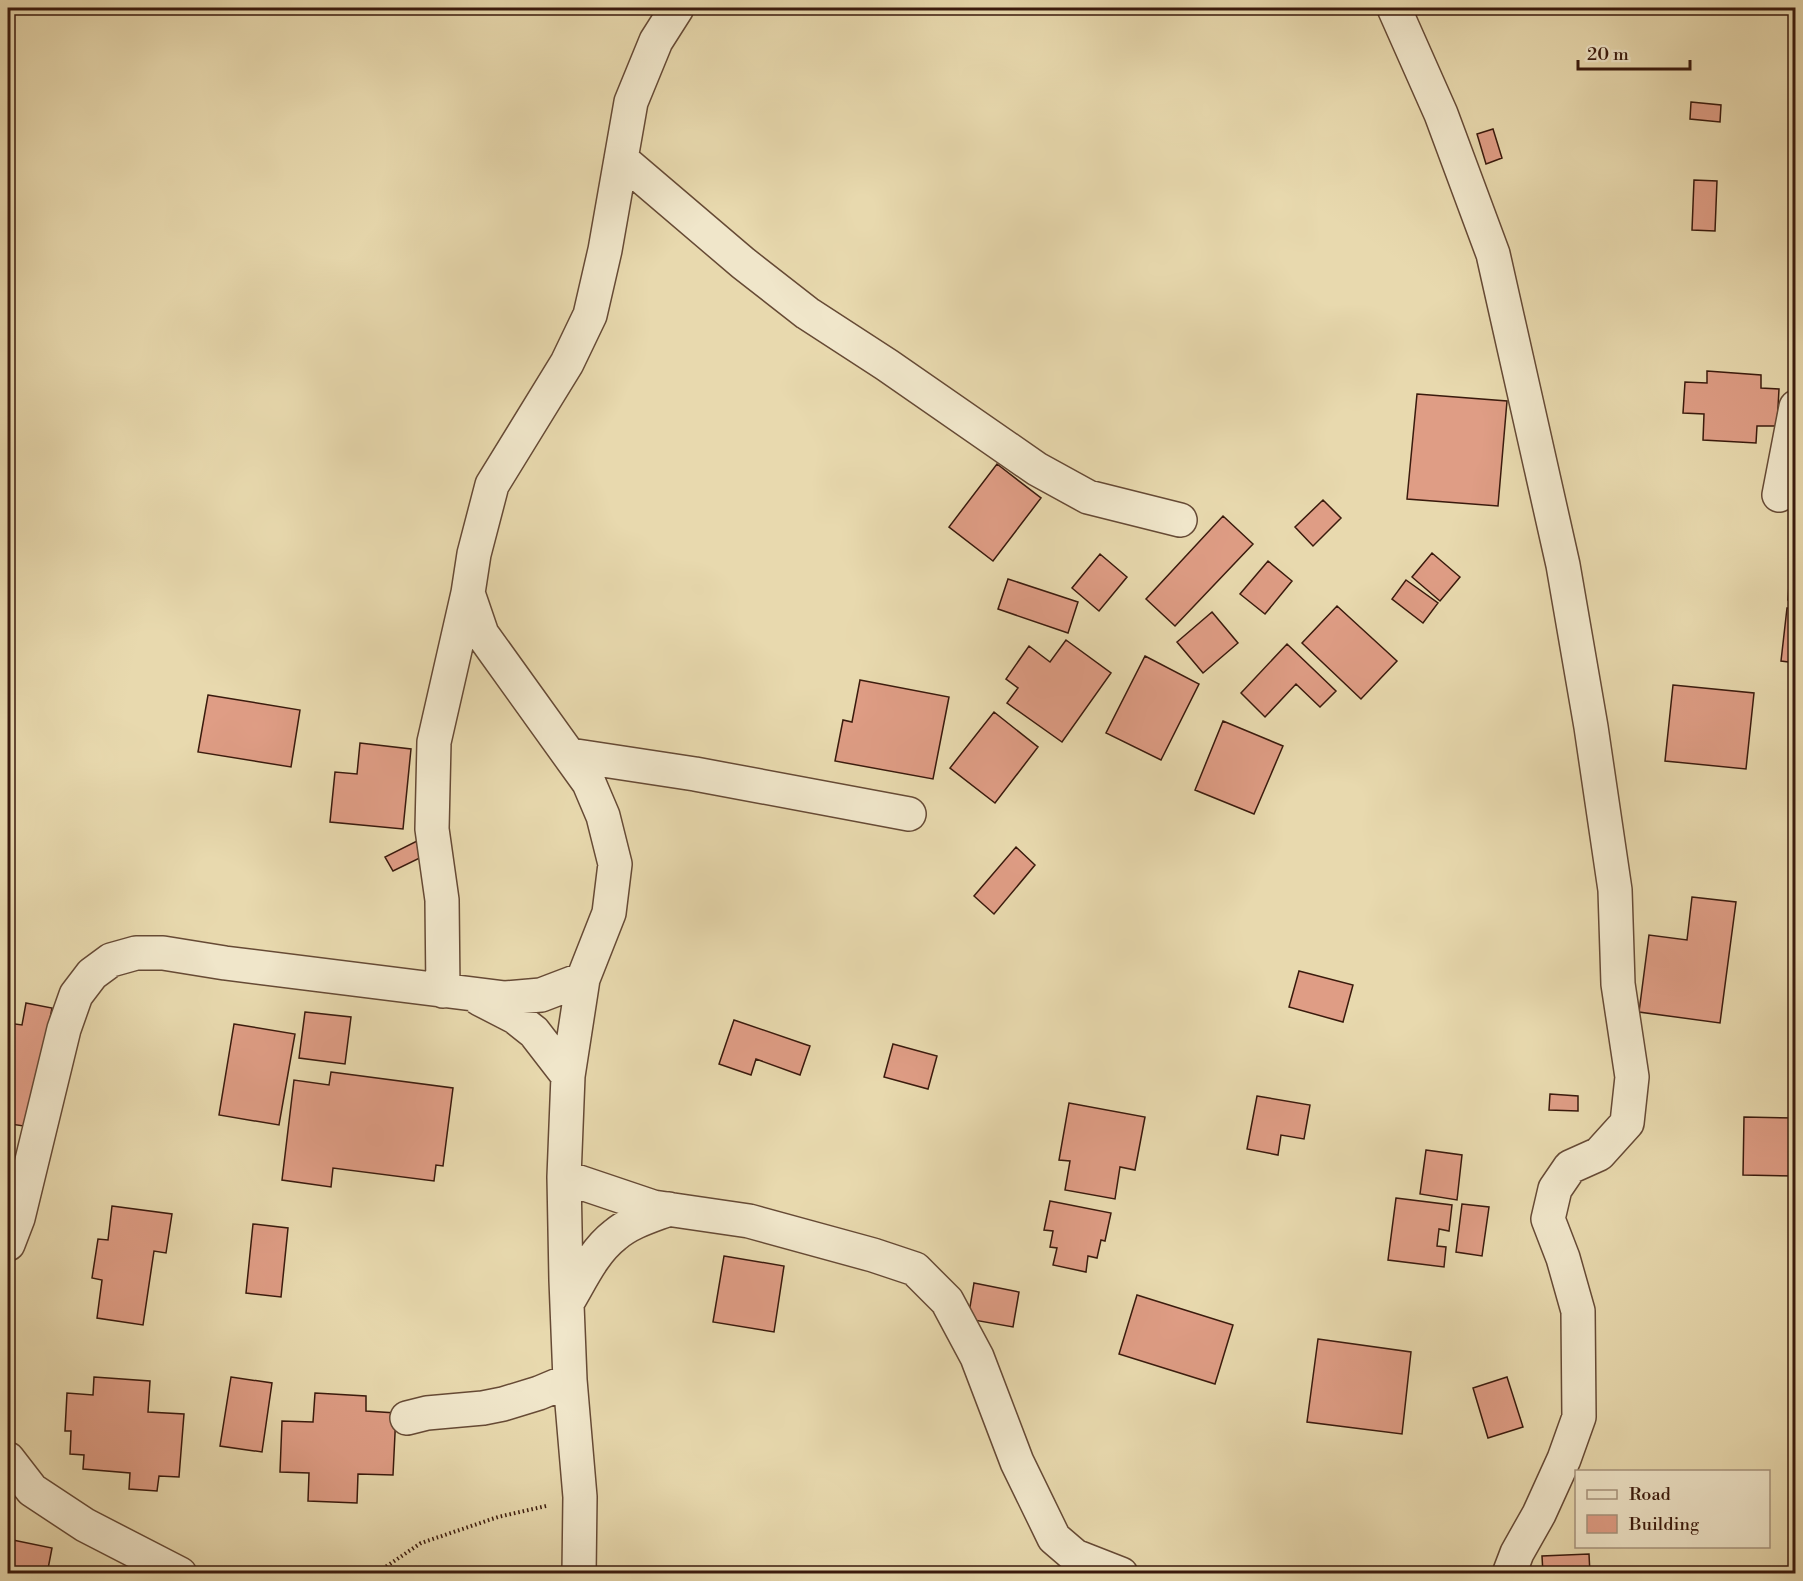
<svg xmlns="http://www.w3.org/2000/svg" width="1803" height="1581" viewBox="0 0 1803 1581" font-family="'Libre Bodoni',serif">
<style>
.building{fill:#df9d85;stroke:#3a1a0d;stroke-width:1.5}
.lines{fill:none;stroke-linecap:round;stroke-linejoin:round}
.street-casing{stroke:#664a35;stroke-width:36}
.path{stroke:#3a1a0d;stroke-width:4;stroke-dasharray:1.5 3;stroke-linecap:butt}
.street{stroke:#f0e6ca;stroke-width:33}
</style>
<rect width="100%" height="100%" fill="#e8d9ae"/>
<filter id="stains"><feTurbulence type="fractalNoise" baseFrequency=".00333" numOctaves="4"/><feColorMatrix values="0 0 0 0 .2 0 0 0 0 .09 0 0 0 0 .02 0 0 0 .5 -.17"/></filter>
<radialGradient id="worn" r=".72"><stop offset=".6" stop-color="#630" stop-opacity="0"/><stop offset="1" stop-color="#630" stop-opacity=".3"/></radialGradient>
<path class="building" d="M1691,102L1721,105L1720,122L1690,119Z
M1493,129L1502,158L1486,164L1477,134Z
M1694,180L1717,181L1715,231L1692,230Z
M1707,371L1761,375V388L1779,389L1777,426H1757L1756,443L1703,440L1704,414L1683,413L1685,382L1707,383Z
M1417,394L1507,401L1498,506L1407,499Z
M997,464L1041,498L993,561L949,527Z
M1323,500L1341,518L1313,546L1295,527Z
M1223,516L1253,544L1175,626L1146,599Z
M1432,553L1460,577L1440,601L1412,577Z
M1100,554L1127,577L1099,611L1072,588Z
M1791,556H1796V600H1788Z
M1268,561L1292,581L1265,614L1240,594Z
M1008,579L1078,602L1068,633L998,609Z
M1406,580L1438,603L1423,623L1392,599Z
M1337,606L1397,661L1361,699L1302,643Z
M1787,608L1796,609V663L1781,661Z
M1212,612L1238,643L1203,673L1177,642Z
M1066,640L1111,673L1062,742L1007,703L1018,688L1006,679L1029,646L1050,662Z
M1287,644L1336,691L1320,707L1296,684L1265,717L1241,693Z
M1145,656L1199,684L1161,760L1106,733Z
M860,680L949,697L933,779L835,761L843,720L852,722Z
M1673,685L1754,693L1746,769L1665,761Z
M208,695L300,710L291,767L198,752Z
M994,712L1038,747L995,803L950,768Z
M1223,721L1283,746L1254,814L1195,790Z
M360,743L411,749L403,829L330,822L335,772L357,774Z
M421,839L428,854L393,871L385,857Z
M1016,847L1035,865L994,914L974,896Z
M1692,897L1736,902L1720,1023L1639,1012L1649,935L1687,940Z
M1299,971L1353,985L1343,1022L1289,1007Z
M26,1003L52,1008L30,1127L11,1124L9,1132H8V1023L22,1025Z
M305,1012L351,1017L345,1064L299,1058Z
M734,1020L810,1046L800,1075L756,1059L751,1075L719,1064Z
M234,1024L295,1034L279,1125L219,1115Z
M893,1044L937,1056L928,1089L884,1077Z
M331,1072L453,1088L443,1166L436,1165L434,1181L333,1168L331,1187L282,1180L294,1080L329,1085Z
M1550,1094L1578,1096V1111L1549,1110Z
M1257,1096L1310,1105L1304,1139L1281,1135L1278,1155L1247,1149Z
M1069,1103L1145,1117L1135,1170L1120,1167L1115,1199L1065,1190L1070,1161L1059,1160Z
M1744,1117L1796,1118V1176L1743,1175Z
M1426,1150L1462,1155L1457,1200L1420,1194Z
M1396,1198L1452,1205L1449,1231L1439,1229L1437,1246L1446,1247L1444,1267L1388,1260Z
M1050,1201L1111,1213L1105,1241L1101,1240L1097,1258L1088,1256L1086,1272L1053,1265L1057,1248L1050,1247L1053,1231L1044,1230Z
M1462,1204L1489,1207L1482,1256L1456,1252Z
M112,1206L172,1214L166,1253L154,1251L143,1325L97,1318L102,1280L92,1278L98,1239L108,1240Z
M253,1224L288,1228L281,1297L246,1293Z
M724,1256L784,1266L774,1332L713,1322Z
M974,1283L1019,1292L1013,1327L968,1319Z
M1137,1295L1233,1325L1215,1384L1119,1354Z
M1318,1339L1411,1352L1402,1434L1307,1422Z
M94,1377L150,1381L148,1412L184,1414L179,1477L159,1476L157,1491L129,1489L130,1473L83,1469L84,1455L70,1454L71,1431H65L67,1393L93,1395Z
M231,1377L272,1383L262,1452L220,1446Z
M1507,1377L1523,1427L1488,1438L1473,1388Z
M315,1393L366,1396V1411L396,1413L393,1475L358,1474L357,1503L308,1501L309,1473L280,1472L282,1421L313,1422Z
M8,1539L52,1548L47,1574H8Z
M1589,1554L1590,1574H1543L1542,1556Z"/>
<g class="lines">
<defs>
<path id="street" d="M1394,8L1441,114L1493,254L1563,565L1591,727L1615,890L1618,984L1632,1077L1627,1123L1599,1154L1570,1167L1555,1189L1548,1219L1563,1258L1578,1311L1579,1417L1564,1459L1539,1514L1517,1553L1509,1574
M621,159L743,263L807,313L887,365L1037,469L1088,497L1180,520
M1779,495L1796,407
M570,755L695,774L909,814
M443,991L442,900L432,829L434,742L468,593
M480,999L515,1017L534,1032L568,1076
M564,1177L653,1207L749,1221L873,1255L915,1269L947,1301L977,1357L1017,1462L1054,1538L1075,1556L1121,1574
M8,1244L18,1218L64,1029L76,995L92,974L111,960L136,953H163L225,963L505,998L541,995L583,979
M567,1303C581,1280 593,1252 615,1235C630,1222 651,1216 669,1209
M407,1418L427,1413L483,1408L503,1404L539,1393L570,1380
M8,1459L32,1490L85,1525L180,1574
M579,1574L580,1497L570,1380L566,1280L564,1177L568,1076L583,979L609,913L615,864L603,816L589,783L482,634L468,593L474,554L492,485L567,363L590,315L605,250L631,102L656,41L677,8"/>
</defs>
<use href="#street" class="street-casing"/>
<path class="path" d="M375,1574L421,1543L498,1517L546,1506"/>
<use href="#street" class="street"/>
</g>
<rect width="1803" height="1581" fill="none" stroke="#e8d9ae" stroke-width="30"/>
<rect x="9" y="9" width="1785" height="1563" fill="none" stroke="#3a1a0d" stroke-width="3"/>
<rect x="15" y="15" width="1773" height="1551" fill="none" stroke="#3a1a0d" stroke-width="1.5"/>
<rect x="1575" y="1470" width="195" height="78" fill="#f0e6ca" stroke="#a7947e" stroke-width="1.5"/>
<rect x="1587" y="1490" width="30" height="9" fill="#f0e6ca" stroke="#a7947e" stroke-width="1.5"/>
<text x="1629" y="1500" font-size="18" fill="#3a1a0d">Road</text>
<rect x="1587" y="1515" width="30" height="18" fill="#df9d85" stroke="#a7947e" stroke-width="1.5"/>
<text x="1629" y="1530" font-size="18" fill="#3a1a0d">Building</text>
<path d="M1578 60v9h112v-9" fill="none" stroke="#3a1a0d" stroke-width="3"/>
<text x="1587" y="60" font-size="18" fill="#3a1a0d" stroke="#f0e6ca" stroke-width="4.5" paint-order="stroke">20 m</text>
<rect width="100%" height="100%" filter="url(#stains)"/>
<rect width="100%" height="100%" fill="url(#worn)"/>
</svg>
